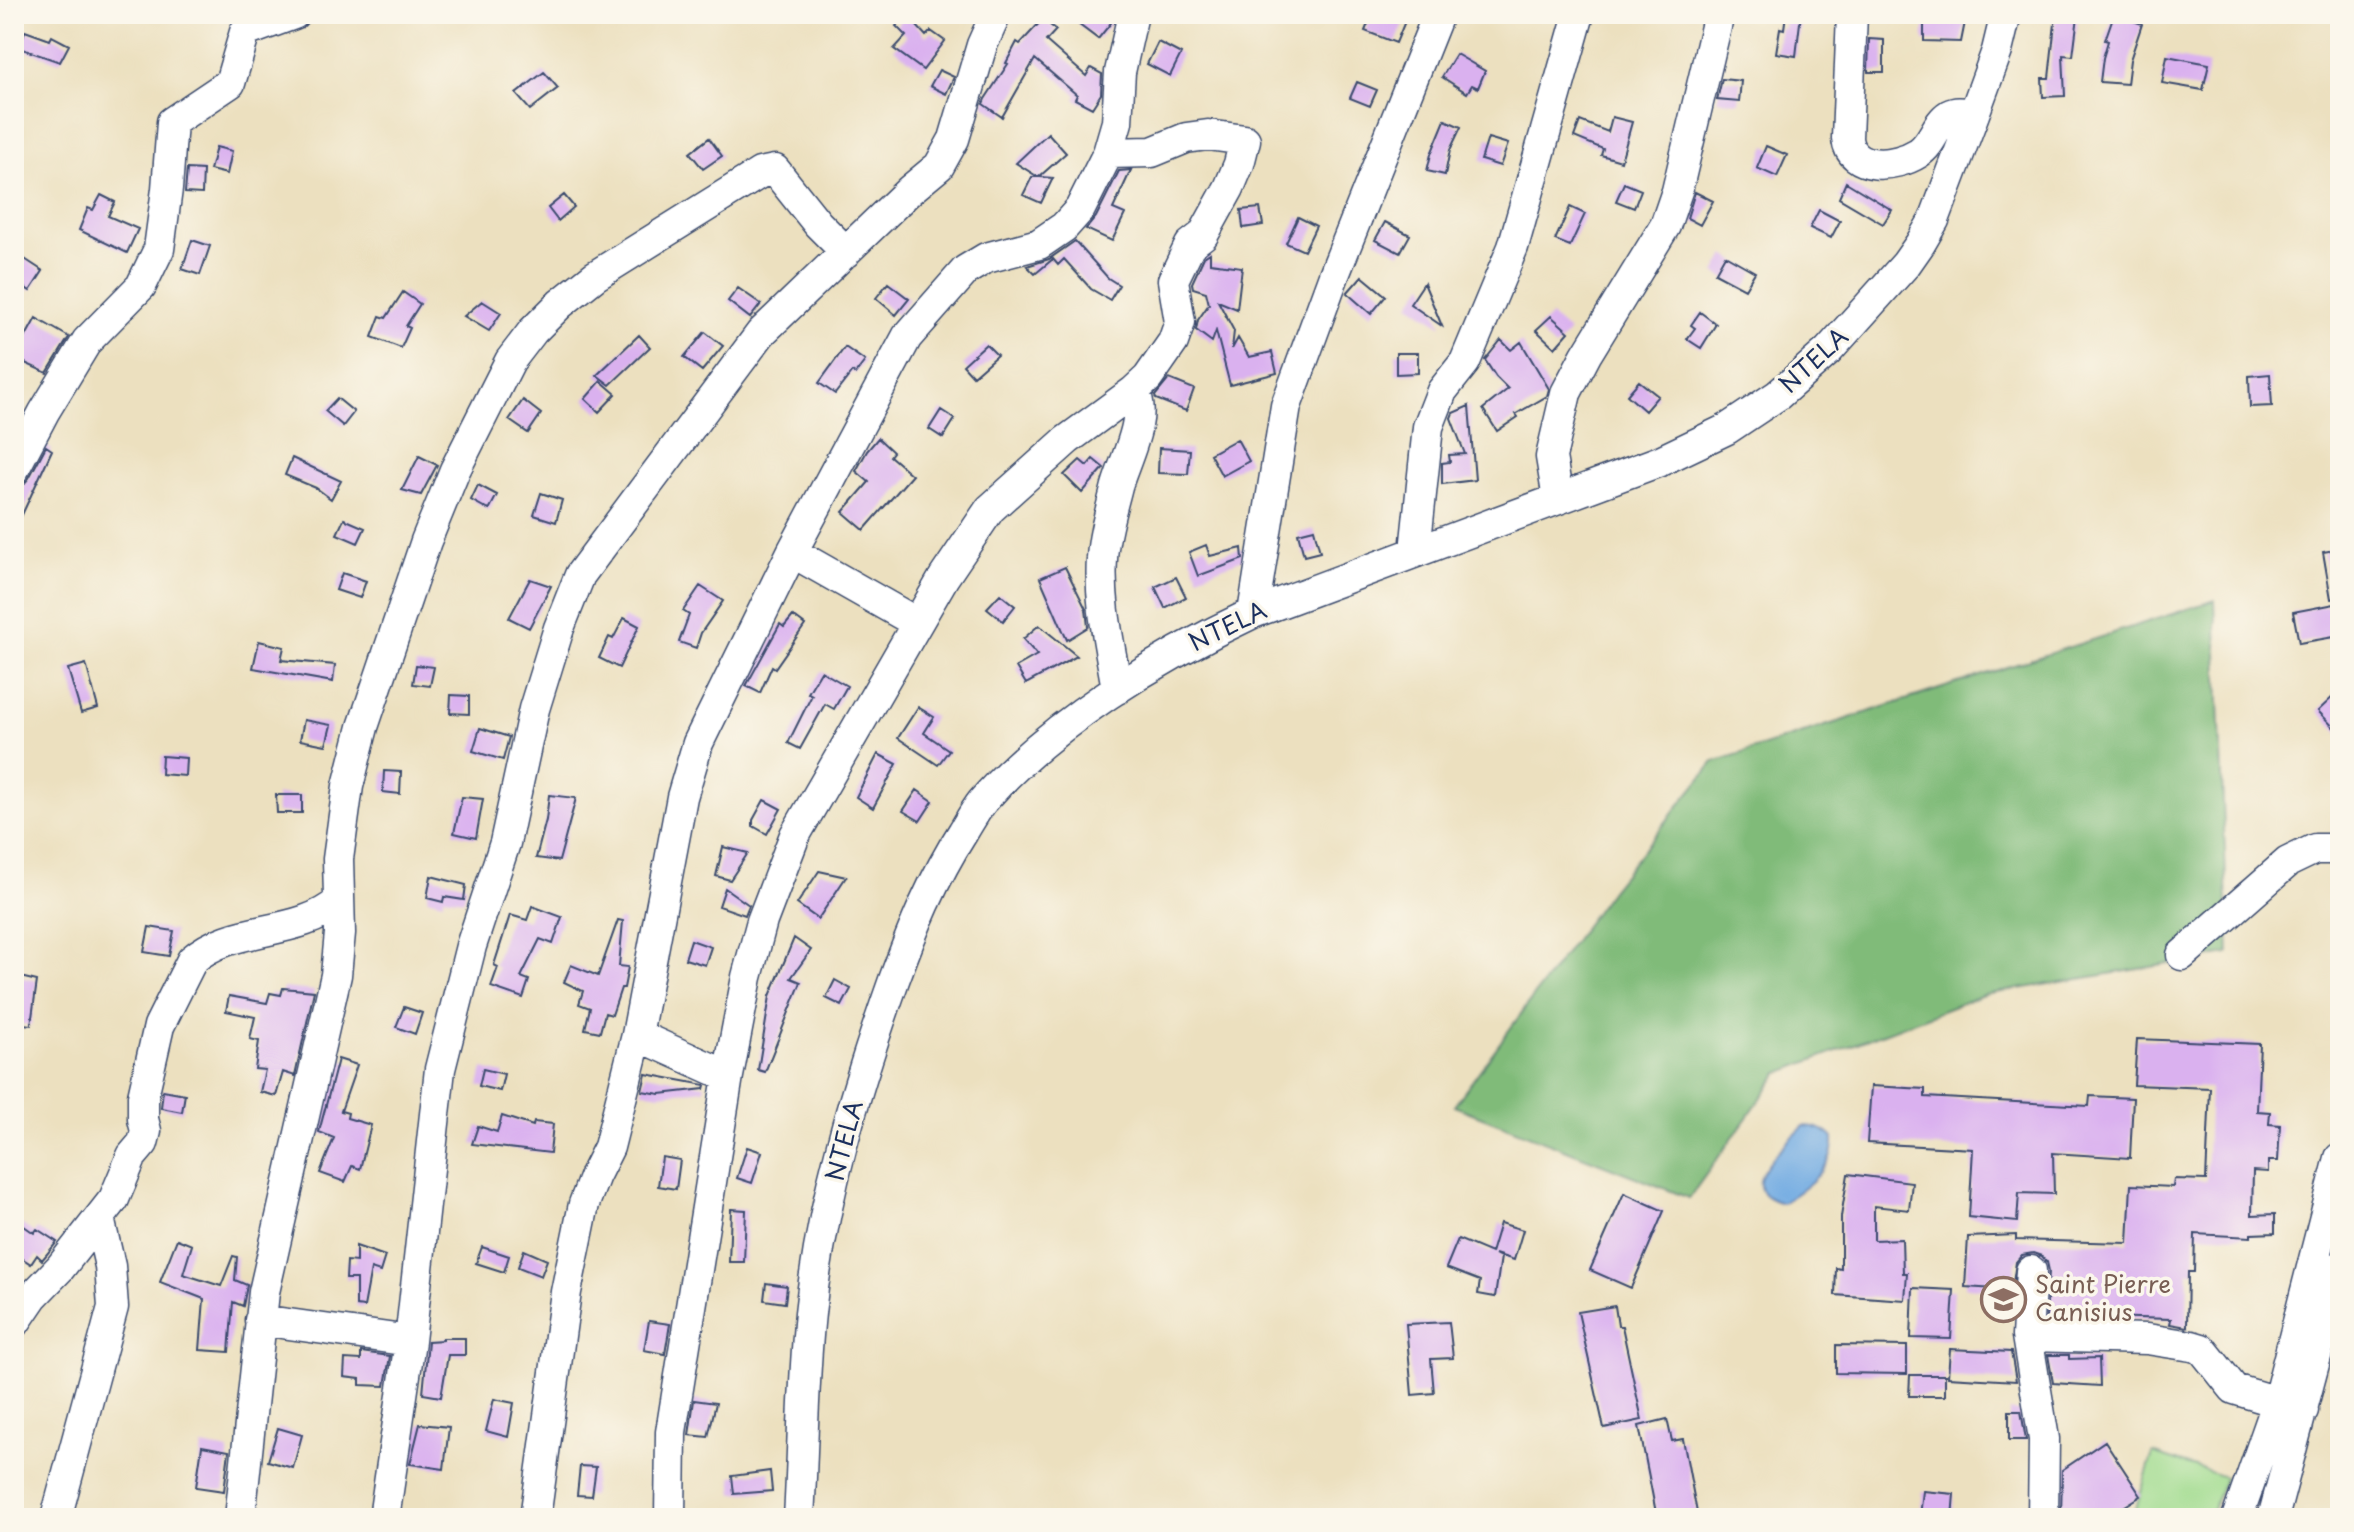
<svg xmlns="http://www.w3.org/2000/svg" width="2354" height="1532" viewBox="0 0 2354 1532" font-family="'Playpen Sans',sans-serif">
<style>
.green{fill:#a0db8e;stroke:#5e8576;stroke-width:2}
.forest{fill:#80bb79;stroke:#4e756c;stroke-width:2}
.water{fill:#72abe2;stroke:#466da0;stroke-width:2}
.building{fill:#dab1ef}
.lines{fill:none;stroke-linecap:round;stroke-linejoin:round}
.minor-casing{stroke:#3a4a6d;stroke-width:33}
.minor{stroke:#fff;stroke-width:30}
.labels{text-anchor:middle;stroke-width:7;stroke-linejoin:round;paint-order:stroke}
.street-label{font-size:24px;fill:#1b2f5e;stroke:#fbf7ec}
.education-label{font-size:24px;fill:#785e54;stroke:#fbf7ec;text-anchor:start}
</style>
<rect width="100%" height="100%" fill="#fbf7ec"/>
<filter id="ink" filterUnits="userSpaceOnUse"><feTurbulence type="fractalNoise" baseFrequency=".0125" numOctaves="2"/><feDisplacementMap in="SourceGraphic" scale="16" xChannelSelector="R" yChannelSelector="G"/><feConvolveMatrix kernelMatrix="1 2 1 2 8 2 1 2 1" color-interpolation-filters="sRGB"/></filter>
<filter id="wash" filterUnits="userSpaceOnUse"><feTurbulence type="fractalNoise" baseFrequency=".006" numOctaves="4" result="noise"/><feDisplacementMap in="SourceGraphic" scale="32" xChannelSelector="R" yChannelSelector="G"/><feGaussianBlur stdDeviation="1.8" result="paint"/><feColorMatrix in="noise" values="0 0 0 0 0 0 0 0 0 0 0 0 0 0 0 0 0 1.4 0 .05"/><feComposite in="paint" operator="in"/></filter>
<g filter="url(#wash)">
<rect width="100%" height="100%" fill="#ece0bf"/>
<path class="green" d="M2153,1453L2225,1477L2210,1518H2133Z"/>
<path class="forest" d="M2215,600L2229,954L1983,995L1779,1073L1689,1198L1454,1106L1611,890L1714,762Z"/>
<path class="water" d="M1804,1126C1816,1126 1825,1129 1833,1138C1835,1168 1806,1188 1782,1203C1728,1189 1787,1144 1804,1126Z"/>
<g id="blocks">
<path class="building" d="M1086,14H1100L1111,23L1098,39L1078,24Z
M1372,14H1408L1396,43L1365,31Z
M1786,14H1801L1796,56L1776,53L1780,28L1784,29Z
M2056,14L2078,16L2073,56L2063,55L2065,96L2043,97L2042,78H2049Z
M2114,14L2142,24L2130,60L2127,84L2100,82L2103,58L2108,41L2105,40Z
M907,15L926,36L931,31L945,41L923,70L894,49L906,36L896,26Z
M1924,16H1946V18L1965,22L1961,42L1924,41Z
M1043,19L1056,30L1046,41L1086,76L1091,68L1102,74L1101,94L1092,108L1075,99L1077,95L1035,59L1002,117L983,104L985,99L1008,64L1006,63L1017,42L1020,44Z
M25,31L50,40L52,36L69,45L60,62L19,48Z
M1869,39L1884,40V72H1868Z
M1158,42L1181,54L1170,76L1147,64Z
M1456,54L1485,71L1478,88L1472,85L1467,93L1442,77Z
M2167,56L2209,64L2203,90L2162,83Z
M939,70L954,77L946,94L930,86Z
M544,72L558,88L530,110L516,94Z
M1722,79L1741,81L1739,102L1717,100Z
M1357,82L1377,90L1370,106L1350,98Z
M1612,117L1632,122L1621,161L1601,155L1603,149L1574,137L1580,121L1608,132Z
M1445,120L1461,127L1450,150L1445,175L1427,171L1431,154Z
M1048,133L1066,153L1039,177L1053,178L1041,203L1023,195L1032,177H1038L1016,163Z
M709,138L722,156L703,169L690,153Z
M1488,138L1508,144L1500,166L1481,160Z
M1766,146L1787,155L1777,177L1757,168Z
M216,147L232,151L227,174L210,170Z
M187,169L203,170L202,194L185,193Z
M1131,170L1113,209L1125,214L1112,241L1086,229L1096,217L1119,171Z
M1846,182L1892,210L1883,224L1839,198Z
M1624,183L1641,190L1634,208L1616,201Z
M1695,192L1713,201L1700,225L1687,218Z
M101,195L115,202L108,216L138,229L127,253L79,230L88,208L93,210Z
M564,195L574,207L558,221L548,208Z
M1570,207L1585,214L1570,246L1555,240Z
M1260,208L1263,225L1243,228L1241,210Z
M1819,210L1840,221L1831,238L1810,228Z
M1298,217L1316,226L1304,251L1286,243Z
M1385,222L1410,235L1400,253L1375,240Z
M192,240L210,246L200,275L182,269Z
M1075,241L1108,278L1119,285L1110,300L1091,289L1064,259L1058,265L1053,259L1035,274L1027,266L1049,259Z
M14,252L43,271L30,291L14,280Z
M1210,253V263L1242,267L1237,309L1218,301L1234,331L1232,349L1238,338L1249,357L1272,352L1277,373L1230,385L1216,331L1212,342L1196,330L1198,320L1209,304L1206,292L1193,288L1192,283L1204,257Z
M1725,255L1755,272L1745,289L1715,273Z
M1362,276L1386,296L1371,314L1347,293Z
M888,283L909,299L896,315L876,298Z
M1424,283L1442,326L1410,304Z
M738,288L761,304L750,318L728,301Z
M403,292L420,304L406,326L410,328L401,348L372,337L380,316L386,318Z
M482,301L501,313L489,331L464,316Z
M1700,312L1716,324L1701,348L1687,339L1695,328L1691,325Z
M1551,316L1569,332L1555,348L1536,330Z
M36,318L69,337L47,373L14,358Z
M705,332L723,346L702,371L684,357Z
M639,335L650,347L610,385L597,375Z
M1501,340L1511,350L1521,342L1549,389L1547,396L1516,414L1518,417L1497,431L1483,409L1508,389L1496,377L1485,360Z
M986,344L997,355L973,376L963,365Z
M845,347L865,361L855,374L852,372L835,394L819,383Z
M1396,353H1418V373L1396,374Z
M2270,374L2272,406L2250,407L2249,376Z
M1169,379L1194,389L1186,411L1156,399L1155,396Z
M601,381L616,394L599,412L585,399Z
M1639,381L1658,396L1645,411L1627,395Z
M337,398L354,412L343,426L325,411Z
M523,400L541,414L528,433L509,420Z
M1469,406L1475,480L1442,484V463L1450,462L1449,455L1465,454L1451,418L1453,413Z
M941,410L955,419L943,438L929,429Z
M878,438L893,452L890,456L912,475L864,530L843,512L869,482L856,471L867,451Z
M1237,439L1249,461L1222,476L1210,454Z
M46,446L52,450L14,532V487L23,485L29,478Z
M1159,448L1190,450L1188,474L1158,473Z
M419,456L437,465L421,495L402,490Z
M292,458L341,481L331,499L316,488L285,475Z
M1093,459L1104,468L1082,493L1064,475L1080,460L1087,466Z
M478,485L497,495L489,510L471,500Z
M541,493L562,500L556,522L534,515Z
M344,519L365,528L358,543L337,534Z
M1314,529L1320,552L1304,556L1298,533Z
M1206,545L1210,556L1242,548L1243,559L1198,576L1189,552Z
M2340,549V598L2331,599L2323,552Z
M1065,567L1086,609L1088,627L1067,640L1040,578Z
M342,573L366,581L360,598L336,590Z
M1176,577L1186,597L1165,608L1155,587Z
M530,579L551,586L529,628L509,618Z
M700,586L723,601L701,633L696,648L679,642L689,615L683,611Z
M1000,594L1015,606L1003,621L987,608Z
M2340,603V636L2299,643L2293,612Z
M793,616L805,625L775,668L772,666L760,693L746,686L780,624L784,627Z
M624,618L639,626L619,668L599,658L609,637L613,639Z
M1039,625L1077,656L1026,684L1016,667L1037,655L1023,639Z
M259,641L284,647L281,660L335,665L333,682L253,668Z
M86,664L98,708L81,713L68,669Z
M416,665L434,667L430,686L413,684Z
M821,671L847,686L834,709L825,704L800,749L788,743L812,695L808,693Z
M2340,690V734L2318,711Z
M451,695L469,696V714L450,713Z
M918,707L934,717L924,733L949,750L938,765L898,738Z
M304,720L331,725L326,745L300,740Z
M480,728L509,737L503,760L473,751Z
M878,754L897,764L873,808L856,797Z
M162,756L186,758L185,776L161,774Z
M384,771L401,772L400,794L383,792Z
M917,790L933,801L920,821L903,811Z
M276,795H302V813H277Z
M549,795L576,798L559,861L536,858L546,820Z
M462,797L483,799L476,838L454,833Z
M764,800L781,809L767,834L753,826V820Z
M723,847L748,853L730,880L716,876Z
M819,871L846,877L818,919L797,904Z
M431,876L466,885L464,900L444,897L443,902L427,898Z
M725,888L749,905L745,915L719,906Z
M532,906L562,917L553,944L540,939L521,977L529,980L523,998L491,987L498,967L494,965L510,915L527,920Z
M618,920L623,921L619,966L628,967L624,988H621L612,1015L605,1013L600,1032L585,1029L590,1008L579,1004L583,991L564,982L571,965L598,976Z
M149,927L174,931L169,956L144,952Z
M794,938L811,950L791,978L801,982L765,1072L758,1070L770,996Z
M691,940L711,947L705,965L685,959Z
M16,976L37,981L31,1025L14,1023L18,994L14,993Z
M835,980L851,989L842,1006L826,998Z
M283,988L314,991L295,1076L283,1072L276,1096L260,1092L265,1070L255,1069L259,1041L250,1039L255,1017L226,1011L229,996L267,1003L270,993L281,995Z
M404,1007L422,1013L415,1034L396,1027Z
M2137,1039L2260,1044L2257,1111L2270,1112L2269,1124L2280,1125L2278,1161H2268V1172L2253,1171L2252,1215L2275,1214V1233L2251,1234V1237L2195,1234L2194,1272H2188L2187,1327L2170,1324L2171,1319L2071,1316V1319L2046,1318L2049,1271L2047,1262L2042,1256L2033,1253L2022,1255L2016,1262L2012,1290L1965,1287L1968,1237L2016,1235V1240L2128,1243L2131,1185L2173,1187L2174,1179L2206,1180L2210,1088L2134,1085Z
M338,1059L357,1065L341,1111L348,1113L347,1118L371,1125L360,1169L352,1166L345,1182L320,1173L334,1138L319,1132Z
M483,1069L504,1074L500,1091L479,1086Z
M646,1074L705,1085L704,1089L660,1094L642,1091Z
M1871,1086L1925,1089V1097L2089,1106L2090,1096L2133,1098L2130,1158L2053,1153L2054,1194L2019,1193L2017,1222L1969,1217L1973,1149L1867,1143Z
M163,1090L185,1094L182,1112L161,1108Z
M502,1116L533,1126L534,1122L553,1124L550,1153L472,1144L478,1126L497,1132Z
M747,1147L762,1152L752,1183L737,1178Z
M662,1157L680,1160L676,1189L658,1186Z
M1848,1174L1912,1182L1909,1210L1874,1206V1240L1902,1239L1903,1273H1907L1905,1300L1835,1295L1836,1268L1841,1269V1217Z
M1624,1193L1664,1211L1631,1288L1590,1270Z
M731,1209L746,1210L744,1262H729Z
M14,1219L34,1233L37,1229L57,1242L42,1260L37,1255L31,1264L14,1253Z
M1500,1223L1523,1230L1514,1260L1495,1254L1501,1257L1495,1297L1478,1294L1480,1281L1446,1268L1458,1239L1491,1253Z
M177,1239L192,1245L183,1274L221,1286L233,1256L237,1257L235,1280L247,1285L243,1306L233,1302L229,1352L200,1350L204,1299L160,1282Z
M356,1246L385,1256L380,1272L371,1269L364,1307L356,1306V1279H346L347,1261L356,1262Z
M482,1247L509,1256L504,1272L476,1263Z
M524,1250L547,1260L541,1276L518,1267Z
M766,1283L787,1286L785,1303L764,1300Z
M1913,1288L1954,1290L1951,1339L1911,1338Z
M1615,1306L1618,1326H1622L1642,1420L1604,1428L1578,1312Z
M649,1321L670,1324L665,1354L644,1350Z
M1449,1322L1453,1358L1431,1359L1434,1393L1412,1395L1406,1324Z
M443,1338H465V1355H448L441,1397L423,1394L428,1341L443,1340Z
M1836,1345L1907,1346V1374L1836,1373Z
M1950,1349L2011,1352L2016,1381L1948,1377Z
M361,1352L390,1356L385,1386L360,1385V1379L344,1377L345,1359L361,1360Z
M2048,1355H2069V1359L2099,1358L2100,1386L2053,1383Z
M1910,1375H1945V1396H1909Z
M494,1399L514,1403L508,1437L486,1431Z
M694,1400L716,1403L708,1437L689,1435Z
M2009,1411H2021L2026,1440H2009Z
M1667,1419L1672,1441L1683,1439L1698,1518H1657L1639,1426Z
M420,1424L449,1427L444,1469L410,1464Z
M278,1428L302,1435L293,1468L268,1461Z
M2105,1441L2141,1496L2106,1518H2061L2062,1470Z
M202,1446L229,1451L224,1491L196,1487Z
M580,1466L596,1467L592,1496L577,1495Z
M770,1471L772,1491L734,1494L732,1476Z
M1923,1491L1954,1494L1952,1518L1920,1516Z"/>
</g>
</g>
<g filter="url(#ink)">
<use href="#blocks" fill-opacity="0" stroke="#3a4a6d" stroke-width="2"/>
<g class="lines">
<defs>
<path id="minor" d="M1852,14L1847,138C1850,172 1896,167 1918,153C1933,144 1936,123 1949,115C1957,111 1965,113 1974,114
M14,469L44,412L87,341L141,286L159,249L167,189L172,122L230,83L245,32L294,14
M1558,499L1551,457L1566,393L1586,355L1665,226L1677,191L1719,14
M1415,551L1428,427L1442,391L1465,362L1513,247L1579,14
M792,552L917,623
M1253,613L1286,406L1334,275L1436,20
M1117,689C1110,646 1099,603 1102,559C1103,535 1111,510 1117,486C1124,461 1149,416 1134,391
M2182,955L2288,862L2315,849H2340
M637,1035L728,1076
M2031,1271L2027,1336L2147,1339L2192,1346L2202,1349L2234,1389L2303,1410
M260,1320L410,1341
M14,1324L33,1296L60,1268L114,1199L132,1156L143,1143L146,1131L143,1119V1096L159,1026L192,960C232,924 299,937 338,902
M2027,1336L2044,1439L2043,1518
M56,1518L113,1307L110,1266L99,1218
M240,1518L264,1292L336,975L340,933L338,859L348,786L363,727L426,541L455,470L510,361L533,331L560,304L595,276L760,173L775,170L818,224L846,252
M384,1518L410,1341L440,1069L471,946L505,843L534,709L559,628L580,575L761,333L910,190L939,166L954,139L982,45L996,14
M535,1518L566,1292L584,1204L595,1175L609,1147L637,1035L682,797L698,743L792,552L907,337L966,270L986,258L1039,244L1064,227L1080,209L1108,153L1117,122L1120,72L1133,14
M670,1518L671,1432L728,1076L747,977L762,921L795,835L944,577L990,509L1067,440L1134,391L1148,378L1173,342L1180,322L1173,280L1190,245L1203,235L1229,188L1239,164L1245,140L1208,135L1186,138L1152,152L1108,153
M799,1518C803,1450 803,1381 810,1313C822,1199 856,1087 894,980C913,928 933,879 963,832C969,822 975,811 982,802C1049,724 1161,656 1253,613L1660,461L1727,429L1778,395L1828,351L1906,264L1920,244L1934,220L1974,114L1997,51L2006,14
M2237,1518L2277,1404L2340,1158
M2273,1518L2340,1266"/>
</defs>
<use href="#minor" class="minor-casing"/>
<use href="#minor" class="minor"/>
</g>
</g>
<defs>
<symbol id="university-ring" viewBox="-11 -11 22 22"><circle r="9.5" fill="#fbf7ec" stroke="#8d6e63" stroke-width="1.5"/><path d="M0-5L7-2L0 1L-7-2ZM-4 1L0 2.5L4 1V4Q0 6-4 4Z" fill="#8d6e63"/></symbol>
</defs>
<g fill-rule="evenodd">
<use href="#university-ring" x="1978" y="1274" width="51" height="51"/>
</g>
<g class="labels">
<g class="street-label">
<text transform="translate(1814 361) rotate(-43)" y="8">NTELA</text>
<text transform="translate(1228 627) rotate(-26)" y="8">NTELA</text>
<text transform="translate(845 1141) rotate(-76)" y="8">NTELA</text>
</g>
<g class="education-label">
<text x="2035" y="1293">Saint Pierre<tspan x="2035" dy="28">Canisius</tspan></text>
</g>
</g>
<rect width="2354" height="1532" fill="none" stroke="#fbf7ec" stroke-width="48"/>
</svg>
